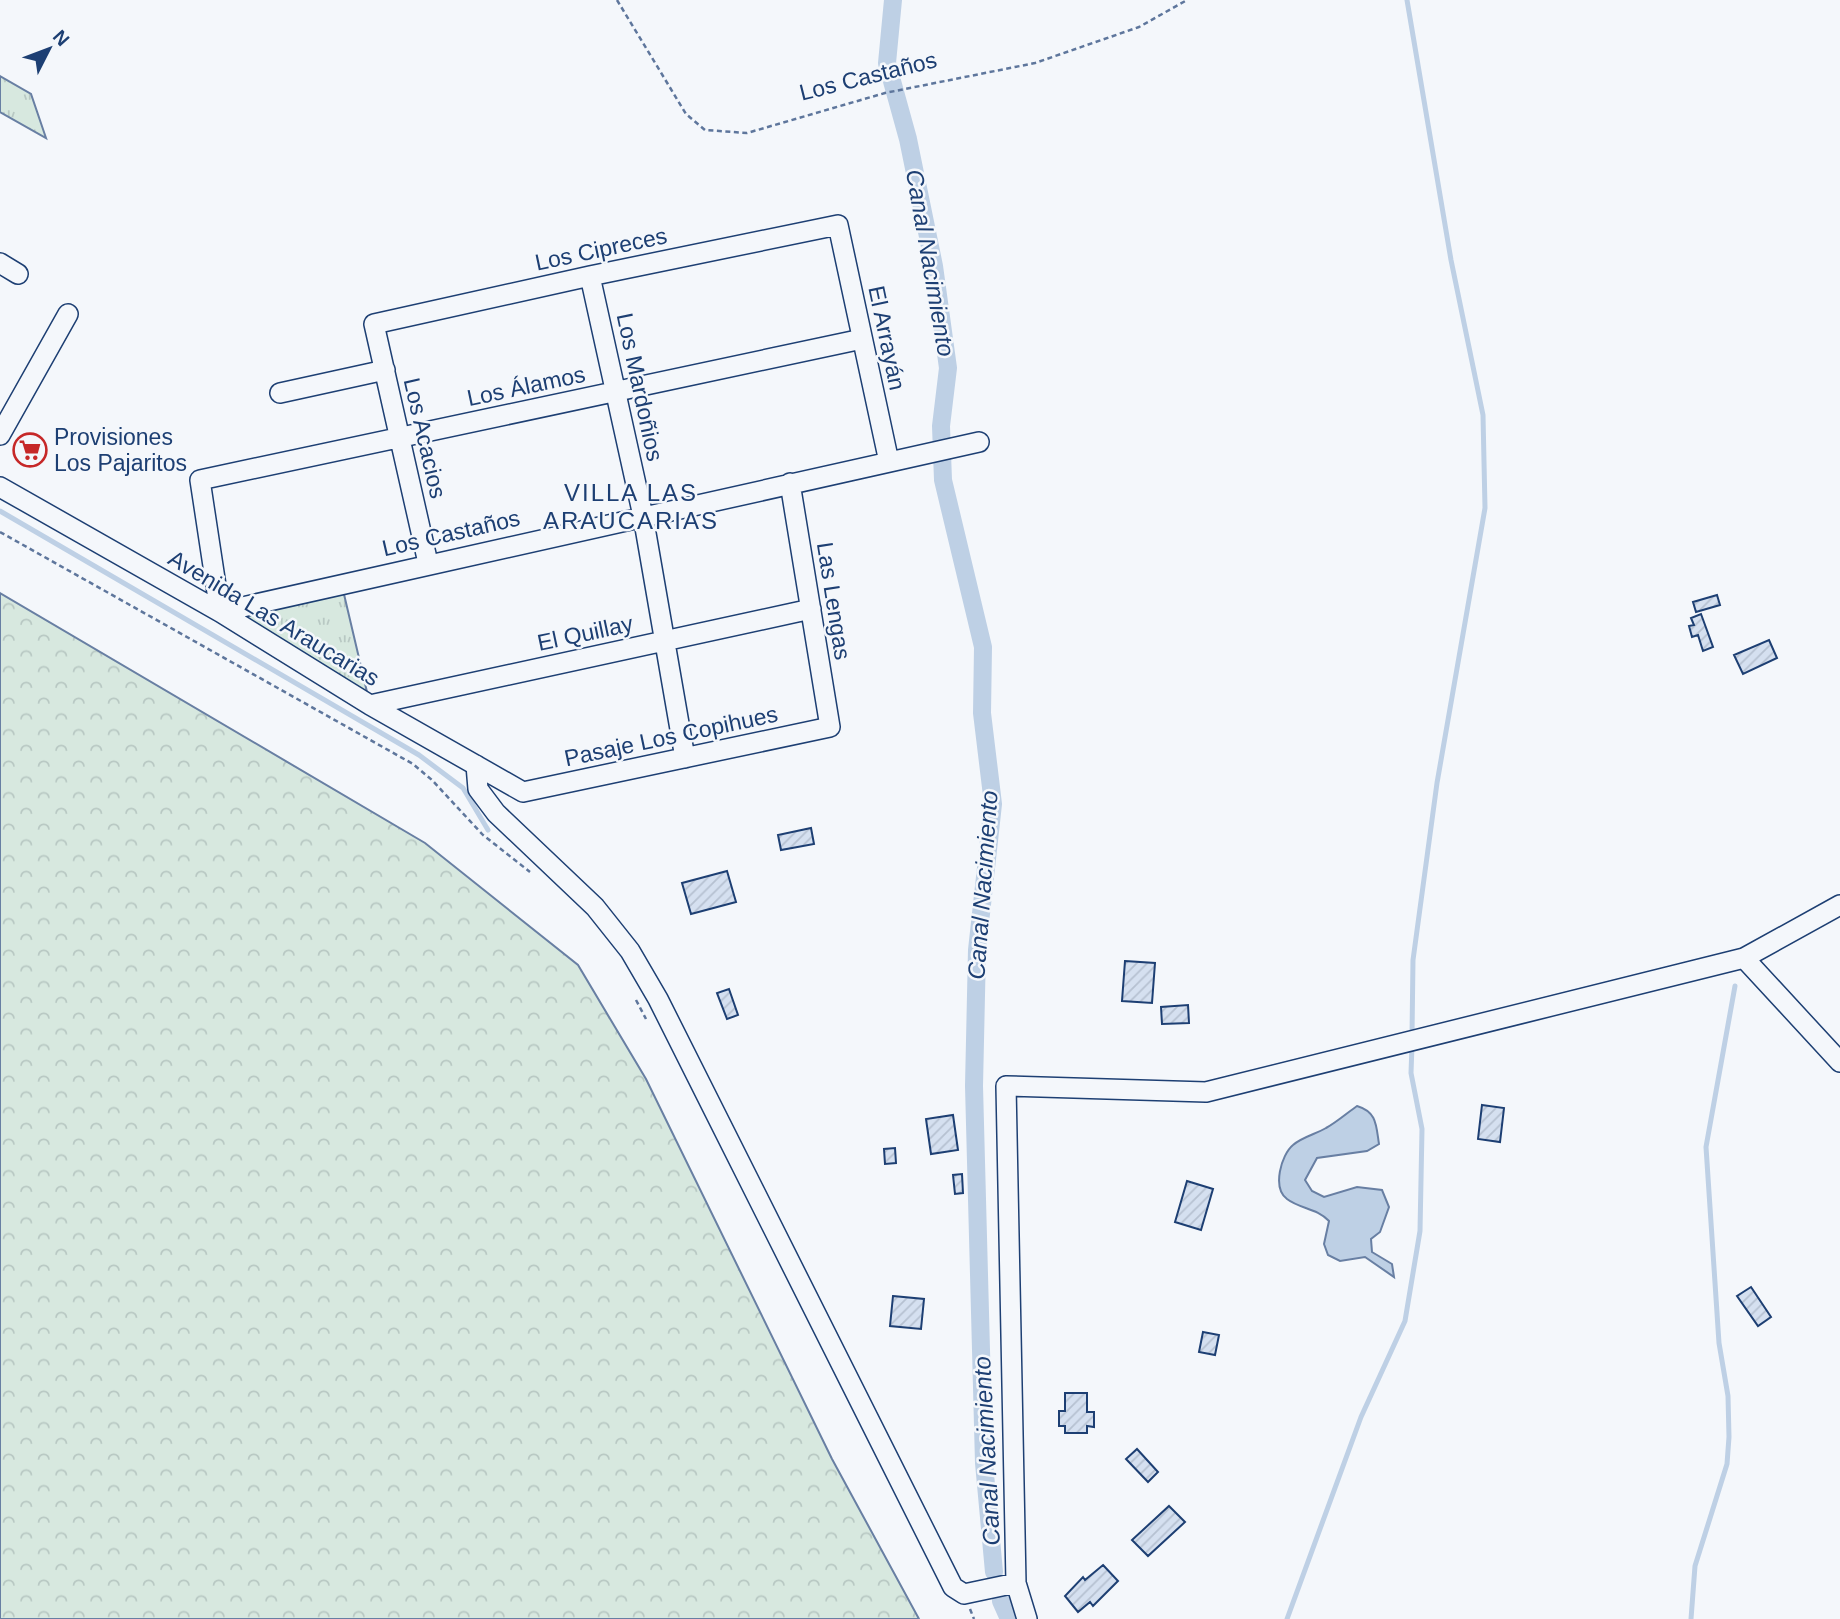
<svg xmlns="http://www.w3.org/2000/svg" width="1840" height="1619" viewBox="0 0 1840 1619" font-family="Arial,sans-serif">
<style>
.forest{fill:url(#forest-crowns);stroke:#687fa3;stroke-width:2}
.park{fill:url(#park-tufts);stroke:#687fa3;stroke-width:2}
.water{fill:#bed0e5;stroke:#687fa3;stroke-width:2}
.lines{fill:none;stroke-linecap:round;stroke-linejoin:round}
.stream{stroke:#bed0e5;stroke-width:5}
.canal{stroke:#bed0e5;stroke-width:18}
.building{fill:url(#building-hatch);stroke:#1d3f73;stroke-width:2}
.minor-casing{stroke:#1d3f73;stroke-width:22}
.path{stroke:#5e769c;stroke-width:2.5;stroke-dasharray:5 3.5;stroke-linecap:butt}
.minor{stroke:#f4f7fb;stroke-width:19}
.labels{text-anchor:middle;stroke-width:5;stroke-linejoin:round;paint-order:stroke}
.street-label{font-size:23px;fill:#1d3f73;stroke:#f4f7fb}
.poi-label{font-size:23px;fill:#1d3f73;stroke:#f4f7fb;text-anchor:start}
.water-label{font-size:24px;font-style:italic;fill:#1d3f73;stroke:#f4f7fb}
.neighbourhood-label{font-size:24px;letter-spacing:2px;fill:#1d3f73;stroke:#f4f7fb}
</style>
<defs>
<pattern id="forest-crowns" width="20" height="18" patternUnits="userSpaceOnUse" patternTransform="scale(1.75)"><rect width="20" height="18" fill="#d7e8df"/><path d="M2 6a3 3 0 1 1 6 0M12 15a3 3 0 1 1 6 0" fill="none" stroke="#b8c8c3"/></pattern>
<pattern id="park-tufts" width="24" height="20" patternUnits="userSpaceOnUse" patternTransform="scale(1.75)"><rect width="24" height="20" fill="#d7e8df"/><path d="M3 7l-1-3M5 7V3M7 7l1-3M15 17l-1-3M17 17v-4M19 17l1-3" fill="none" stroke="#b8c8c3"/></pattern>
<pattern id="building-hatch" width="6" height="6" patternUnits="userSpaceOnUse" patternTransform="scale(1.75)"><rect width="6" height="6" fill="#d5e0f0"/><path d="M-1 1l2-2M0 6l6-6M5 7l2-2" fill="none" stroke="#b6c1d1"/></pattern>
</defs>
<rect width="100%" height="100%" fill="#f4f7fb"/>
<path class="forest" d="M0,593L425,843L578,965L646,1079L832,1459L919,1619H0Z"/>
<path class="park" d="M0,76L31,94L46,138L0,112Z
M343,590L367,692L237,615Z"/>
<path class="water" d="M1357,1106C1377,1112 1376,1125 1379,1144L1367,1151L1317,1158L1305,1180L1312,1191L1324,1197L1357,1187L1382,1190L1389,1207L1380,1232L1371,1239L1372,1252L1392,1264L1394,1277L1365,1257L1340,1261L1328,1255L1324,1244L1329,1221C1317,1208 1300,1209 1287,1199C1272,1188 1281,1155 1293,1145C1302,1137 1316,1134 1326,1128C1337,1122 1347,1113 1357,1106Z"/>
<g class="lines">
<path class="stream" d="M1407,0L1451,260L1483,415L1485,508L1437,783L1413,960L1412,1035
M0,511L419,755L463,788L488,830
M1287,1619L1361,1417L1405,1321L1420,1231L1422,1129L1411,1073L1412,1045
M1691,1619L1695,1566L1727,1464L1729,1437L1728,1396L1719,1343L1706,1147L1735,986"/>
<path class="canal" d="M893,0L887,63L908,139L934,266L948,368L941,426L943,480L983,647L982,713L993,804L977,950L974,1086L984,1463L994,1572
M1001,1601L1009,1619"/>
</g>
<path class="building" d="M1717,595L1720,605L1696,612L1693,602Z
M1701,614L1713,647L1703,651L1698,635L1692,637L1689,626L1694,625L1691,618Z
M1769,640L1777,658L1743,674L1734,655Z
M811,828L814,844L781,850L778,835Z
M727,871L736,902L691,914L682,883Z
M1125,961L1155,963L1152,1003L1122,1001Z
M729,989L738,1015L727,1019L717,993Z
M1188,1005L1189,1023L1162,1024L1161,1007Z
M1482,1105L1504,1108L1500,1142L1478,1139Z
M953,1115L958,1150L931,1154L926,1119Z
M895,1148L896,1163L885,1164L884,1149Z
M962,1174L963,1193L955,1194L953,1175Z
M1187,1181L1213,1189L1201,1230L1175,1222Z
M1751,1287L1771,1317L1758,1326L1737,1296Z
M893,1296L924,1299L921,1329L890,1326Z
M1203,1332L1219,1335L1215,1355L1199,1352Z
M1065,1393H1087V1412H1094V1427L1087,1426V1433H1065V1426H1059V1411H1065Z
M1137,1449L1158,1472L1148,1482L1126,1459Z
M1169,1506L1185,1522L1148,1556L1132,1540Z
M1103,1565L1118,1581L1093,1606L1090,1602L1078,1612L1065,1596L1083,1577L1085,1580Z"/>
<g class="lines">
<defs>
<path id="minor" d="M0,263L18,274
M590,276L643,516L685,758
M862,339L200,480L220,612L979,442
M280,393L385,370
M0,435L68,314
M0,487L220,612L370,705L523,792L830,727L790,483
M428,563L374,324L590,276L838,225L889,462
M370,705L811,609
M476,765L478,789L496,813L595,907L630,951L658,999L953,1587L964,1594L1016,1583
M1744,958L1840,905
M1027,1619L1016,1583L1006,1086L1206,1092L1744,958L1840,1062"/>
</defs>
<use href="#minor" class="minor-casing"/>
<path class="path" d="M617,0L686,114L705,130L747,133L885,93L1035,63L1139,27L1187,0
M0,532L413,764L432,780L483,835L530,872
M636,1000L646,1019
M970,1609L974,1619"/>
<use href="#minor" class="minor"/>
</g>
<defs>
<symbol id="supermarket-ring" viewBox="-11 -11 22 22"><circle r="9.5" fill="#f4f7fb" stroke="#c62828" stroke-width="1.5"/><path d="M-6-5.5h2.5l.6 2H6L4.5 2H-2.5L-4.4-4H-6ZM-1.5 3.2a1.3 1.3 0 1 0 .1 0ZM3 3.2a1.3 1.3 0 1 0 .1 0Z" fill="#c62828"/></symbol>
</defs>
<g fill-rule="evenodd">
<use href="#supermarket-ring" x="11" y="431" width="38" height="38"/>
</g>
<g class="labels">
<g class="street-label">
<text transform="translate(868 76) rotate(-14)" y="8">Los Castaños</text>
<text transform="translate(601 249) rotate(-12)" y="8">Los Cipreces</text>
<text transform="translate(887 338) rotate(78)" y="8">El Arrayán</text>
<text transform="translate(526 386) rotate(-12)" y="8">Los Álamos</text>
<text transform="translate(640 387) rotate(78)" y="8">Los Mardoñios</text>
<text transform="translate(425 438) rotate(77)" y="8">Los Acacios</text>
<text transform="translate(451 533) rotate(-13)" y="8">Los Castaños</text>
<text transform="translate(834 601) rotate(81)" y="8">Las Lengas</text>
<text transform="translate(274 618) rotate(31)" y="8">Avenida Las Araucarias</text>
<text transform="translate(585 633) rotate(-12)" y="8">El Quillay</text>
<text transform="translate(671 736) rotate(-12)" y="8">Pasaje Los Copihues</text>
</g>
<g class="poi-label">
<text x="54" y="445">Provisiones<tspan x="54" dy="26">Los Pajaritos</tspan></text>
</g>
<g class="water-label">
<text transform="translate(930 263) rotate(80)" y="8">Canal Nacimiento</text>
<text transform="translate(983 885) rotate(-86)" y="8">Canal Nacimiento</text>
<text transform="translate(987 1451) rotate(-93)" y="8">Canal Nacimiento</text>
</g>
<g class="neighbourhood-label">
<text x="631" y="501">VILLA LAS<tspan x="631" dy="28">ARAUCARIAS</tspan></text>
</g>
</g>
<g transform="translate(49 49) rotate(48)" stroke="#f4f7fb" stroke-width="5" paint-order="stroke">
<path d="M0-5L12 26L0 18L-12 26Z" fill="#1d3f73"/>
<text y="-10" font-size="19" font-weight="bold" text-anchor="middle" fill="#1d3f73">N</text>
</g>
</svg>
